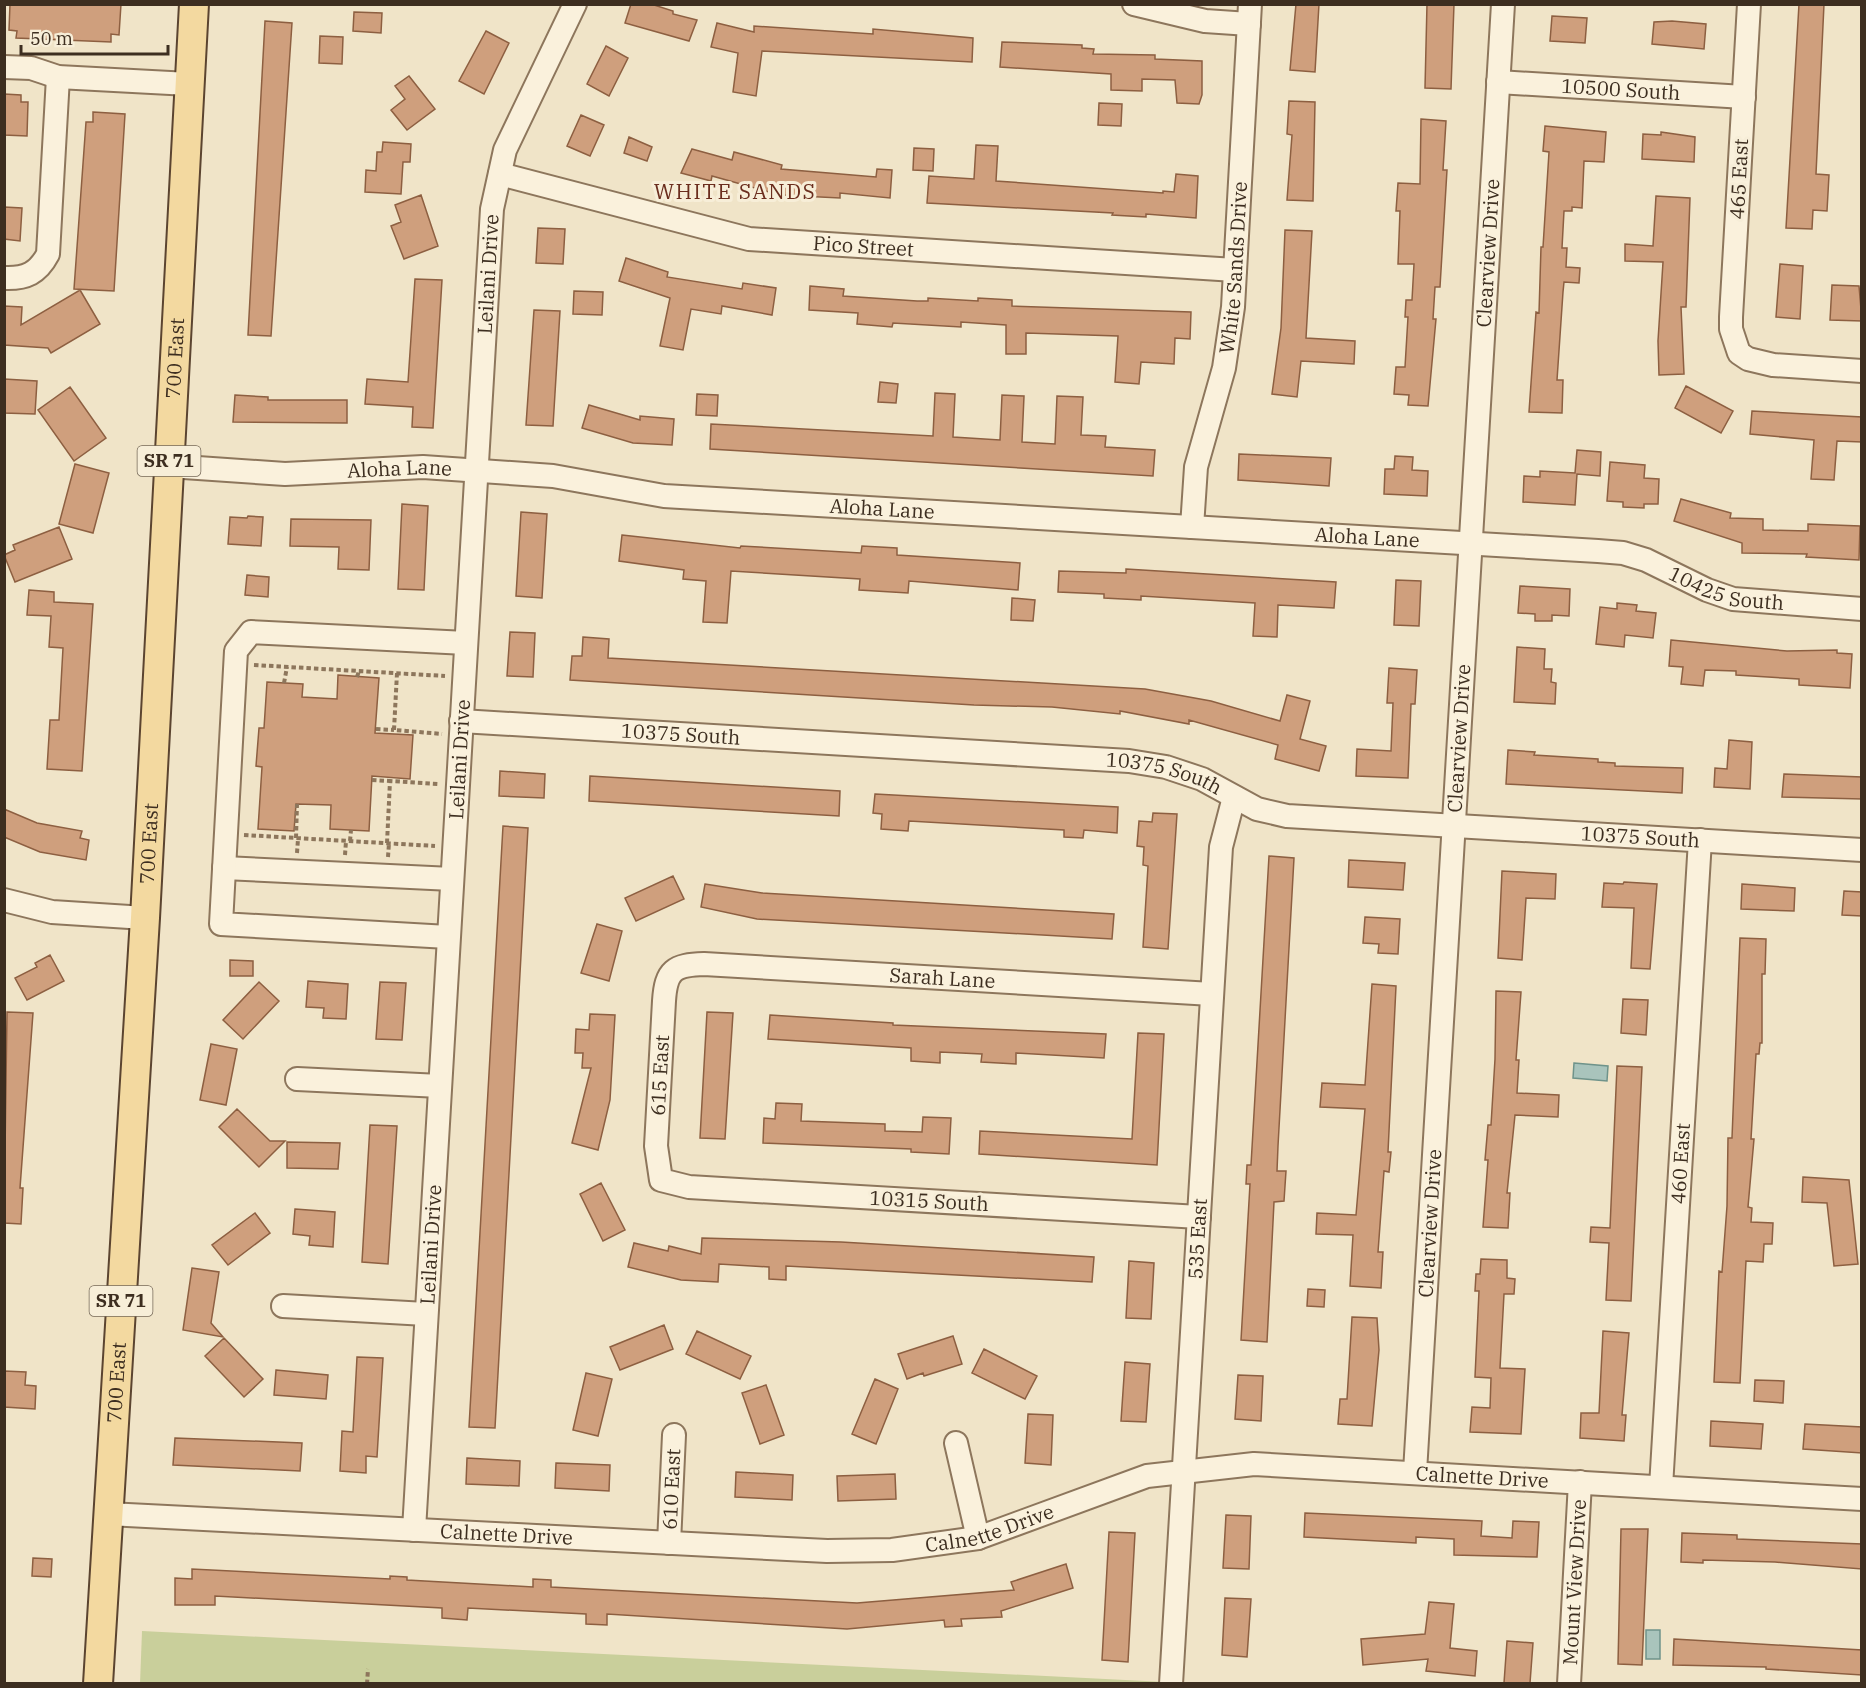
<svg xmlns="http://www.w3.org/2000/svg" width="1866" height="1688" viewBox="0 0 1866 1688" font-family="'IBM Plex Serif',serif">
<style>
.green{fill:#c9cf9b}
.water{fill:#a9c4bc;stroke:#6f938a;stroke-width:1.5}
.building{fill:#cf9f7d;stroke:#8d5f41;stroke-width:1.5}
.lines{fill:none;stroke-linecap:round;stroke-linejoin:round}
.minor-casing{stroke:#8d765c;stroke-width:26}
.major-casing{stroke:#5b4430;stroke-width:32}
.path{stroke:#8d765c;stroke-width:4;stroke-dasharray:4.5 3;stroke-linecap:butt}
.minor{stroke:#faf1dc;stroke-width:22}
.major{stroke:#f3d9a0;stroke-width:28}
.labels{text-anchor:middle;stroke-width:6;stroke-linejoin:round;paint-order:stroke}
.shield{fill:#f7eed8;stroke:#756857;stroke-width:1.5}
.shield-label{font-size:18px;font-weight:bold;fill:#3d2e20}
.street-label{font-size:20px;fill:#3d2e20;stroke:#f7eed8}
.neighbourhood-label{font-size:21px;letter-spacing:1.5px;fill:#6b2e1e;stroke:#f7eed8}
</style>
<rect width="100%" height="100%" fill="#f0e4c8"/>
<path class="green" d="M142,1631L1185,1683L140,1684Z"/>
<path class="water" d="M1574,1063L1608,1066L1607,1081L1573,1078Z
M1646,1630H1660V1659H1646Z"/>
<path class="building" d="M10,4H121L119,35L111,34V42L16,38L17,31L9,30Z
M631,4H651L673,11V14L697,20L689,41L625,23Z
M1296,4H1319L1315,72L1290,70Z
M1427,4H1454L1451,89L1425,88Z
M1799,4H1824L1816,174L1829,175L1827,211L1813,210L1812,229L1786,228Z
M354,12L382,13L381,33L353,31Z
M1552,16L1587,18L1585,43L1550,41Z
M265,21L292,23L271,336L248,335Z
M1672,21L1706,24L1704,49L1652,44L1654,22Z
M717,23L754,32V26L873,34V29L973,38L972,62L762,51L756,96L733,92L738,53L711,47Z
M486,31L509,43L484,94L459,81Z
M320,36L343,37L342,64L319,63Z
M1002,42L1082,45V48L1094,49L1093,54L1155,55V59L1202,61V95L1199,104L1177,103L1175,80L1142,79V91L1111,90V74L1000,67Z
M606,46L628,58L609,96L587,84Z
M409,76L435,109L407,130L391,110L405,99L395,86Z
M4,94L21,95V102H28L27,136L4,135Z
M1289,101L1315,102L1313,201L1287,200L1292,135L1287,134Z
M1099,103L1122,104L1121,126L1098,125Z
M93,112L125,114L114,291L74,289L86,122H93Z
M581,115L604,125L590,156L567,146Z
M1421,119L1446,121L1443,170H1447L1440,287H1435L1433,319H1436L1428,406L1408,405L1409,395L1394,394L1396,367H1405L1408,317H1405L1406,300H1412L1414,264H1398L1400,211H1396L1398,183L1420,184Z
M1545,126L1606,132L1604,162L1584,161L1582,208L1572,207V211H1564L1562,248H1567L1566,267L1580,268L1579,283L1564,282L1563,292L1557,380H1563L1562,413L1529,412L1536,312L1539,313L1541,247H1543L1549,152L1543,151Z
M1661,132L1695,137L1694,162L1642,159L1643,134L1661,135Z
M629,137L652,147L647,161L624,153Z
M383,142L411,144L410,162H403L401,194L365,192L366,170L376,171L377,152H382Z
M976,145L998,146L996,181L1163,193V191L1174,192L1176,174L1198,176L1196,218L1146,214V217L1112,215L1113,213L927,203L929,176L974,179Z
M914,148L934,149L933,171L913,170Z
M692,149L732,160L734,152L782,165L781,169L876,177L877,169L892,170L890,198L840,193V198L780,195L712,176L711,181L681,173Z
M421,195L438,246L404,259L391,226L401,222L395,205Z
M1656,196L1690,198L1686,307H1681L1684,374L1659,375L1658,341L1663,262L1625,261V244L1653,246Z
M4,207L22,208L20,241L4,239Z
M538,228L565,229L563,264L536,263Z
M1285,230L1312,231L1306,338L1355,341L1354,364L1301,361L1297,397L1272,394L1281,328Z
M626,258L668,272L667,277L742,289L743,283L776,288L772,315L722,306L721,314L691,309L683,350L660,346L670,298L619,281Z
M1780,264L1803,266L1800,319L1776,317Z
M415,279L442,280L433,428L412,427L413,407L365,404L367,379L408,382Z
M1832,285L1859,286L1862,321L1830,320Z
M810,286L844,289L843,296L917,301H928V298L978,301V298L1012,300V306L1191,312L1190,339L1175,338L1174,364L1141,362L1139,384L1115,382L1118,336L1026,333V354H1006V325L961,322V327L893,323L892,327L857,324L858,313L809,310Z
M80,290L100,324L51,353L48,348L4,345V306L22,307L21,325Z
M574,291L603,292L602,315L573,314Z
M534,310L560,311L553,426L526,425Z
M4,379L37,381L35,414L4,413Z
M880,382L898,384L896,403L878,402Z
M1686,386L1733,411L1721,433L1675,408Z
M70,387L106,438L74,461L38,410Z
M935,393L955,394L953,437L1000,440L1002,395L1024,396L1022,442L1055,444L1057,396L1083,397L1081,435L1106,436L1105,447L1155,450L1153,476L710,449L711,424L933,436Z
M697,394L718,395L717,416L696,415Z
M235,395L268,397V400H347V423L233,422Z
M589,405L640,420V416L674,419L672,445L633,443L582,428Z
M1752,411L1862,417V442L1837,441L1834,480L1811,479L1814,440L1750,434Z
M1577,450L1601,452L1600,476L1577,474L1575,505L1523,502L1524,476L1540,477V471L1575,473Z
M1239,454L1331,458L1329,486L1238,480Z
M1395,456L1413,457L1412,470L1428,471L1427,496L1384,494L1385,469H1394Z
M1610,462L1645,465L1644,478L1659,479L1658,504H1644V508L1623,507V502L1607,501Z
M75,464L109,473L93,533L59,524Z
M1681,499L1731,513L1730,518L1763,519V530L1808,531V524L1860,526L1859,560L1806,557L1807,554L1742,553V543L1674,521Z
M402,504L428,506L424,590L398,589Z
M521,512L547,514L542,598L516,596Z
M248,516L263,517L261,546L228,544L230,517L247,518Z
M291,519L371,520L369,570L338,569L339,547L290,546Z
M59,527L72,559L15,582L4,555L15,550L13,545Z
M622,535L740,548L741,546L861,553L862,546L897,548V555L1020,563L1018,590L909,581L908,593L859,590L860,579L731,571L727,623L703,622L706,581L683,579L684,570L619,561Z
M1126,569L1336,582L1334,608L1278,605L1277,637L1253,636L1255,603L1141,596V600L1104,598V594L1058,592L1059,571L1126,573Z
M247,575L269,577L268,597L245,595Z
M1396,580L1421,581L1419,626L1394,625Z
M1520,586L1570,589L1569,616L1552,615V621H1535V614L1518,613Z
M29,590L54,592V602L93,604L82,771L47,769L50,720H59L63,648L49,647L51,616L27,615Z
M1012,598L1035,600L1033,621L1011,620Z
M1617,603L1637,605L1636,611L1656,613L1653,638L1625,635L1624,647L1596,644L1600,607L1617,609Z
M510,632L535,633L533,677L507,676Z
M583,637L609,639L608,658L1145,689L1211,701L1280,721L1287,695L1310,701L1300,739L1326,746L1319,771L1275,759L1278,745L1189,720V724L1120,711V714L1052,707L974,705L570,680L572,656H582Z
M1671,640L1787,651L1837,650V653L1852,654L1850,688L1799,685V679L1736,675V671L1705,670L1703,686L1681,684L1683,667L1669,666Z
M1517,647L1545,649L1544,669H1552L1551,682L1556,683L1555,704L1514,702Z
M1389,668L1417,670L1415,704H1411L1408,778L1356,776L1357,749L1391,751L1393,703H1387Z
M338,675L379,678L375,733L413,735L410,779L372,776L369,831L330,829L331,805L296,804L294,831L258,829L262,767L256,766L259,728H264L267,682L303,684L302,697L337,699Z
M1729,740L1752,742L1750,789L1714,787L1715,768L1727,769Z
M1508,750L1535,752L1534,755L1598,759V762L1615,763V766L1683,768L1682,793L1506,784Z
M500,771L545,774L544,798L499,796Z
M1784,774L1862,777V799L1782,797Z
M590,776L840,791L839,816L589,801Z
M875,794L1118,807L1117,833L1084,830L1083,838L1064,837V830L909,821L908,831L881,829L882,814L873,813Z
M4,809L37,823L82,831L80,838L89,840L86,860L40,852L4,837Z
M1153,813L1177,814L1168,949L1143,947L1148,866L1143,865L1144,847L1137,846L1139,821L1152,822Z
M503,826L528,828L495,1428L469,1427Z
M1269,856L1294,858L1278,1146L1277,1171H1286L1284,1201L1274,1202L1267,1342L1241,1340L1250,1184H1246L1247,1165H1251Z
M1349,860L1405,863L1403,890L1348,887Z
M1502,871L1556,874L1555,899L1526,898L1522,960L1498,958Z
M673,876L684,899L636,921L625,898Z
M1624,882L1657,884L1650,969L1631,968L1634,908L1602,907L1604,883L1623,884Z
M705,884L762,893L1114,914L1112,939L757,919L701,907Z
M1742,884L1795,888L1794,911L1741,909Z
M1844,891L1862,892V916L1842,915Z
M1365,917L1400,919L1398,954L1378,953L1379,944L1363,943Z
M597,924L622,931L609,981L581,973Z
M1740,938L1766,939L1765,974H1762V1043H1760L1759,1054H1756L1751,1139H1754L1748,1207L1752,1208L1751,1222L1773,1223L1772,1244H1764L1763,1262L1746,1261L1740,1383L1714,1382L1719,1271L1722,1272L1727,1206L1728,1138H1732Z
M50,955L64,981L27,1000L15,978L37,967L35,963Z
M230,960L253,961V976H230Z
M308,981L348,984L346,1019L323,1018L324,1008L306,1007Z
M259,982L279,1001L243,1039L223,1020Z
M380,982L406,983L402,1040L376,1039Z
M1372,984L1396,986L1388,1152H1391L1389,1172L1384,1171L1378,1252H1383L1381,1288L1350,1286L1353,1235L1316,1234L1317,1213L1356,1215L1365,1109L1320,1107L1322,1083L1365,1085Z
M1496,991L1521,992L1516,1060H1519L1517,1093L1559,1095L1558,1117L1515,1115L1507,1193H1510L1508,1228L1483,1227L1488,1160H1485L1488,1125H1491L1495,1059Z
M1623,999L1648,1000L1646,1035L1621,1033Z
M7,1012L33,1013L20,1188H23L21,1224L4,1223Z
M707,1012L733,1013L725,1139L700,1138Z
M590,1014L615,1015L610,1100L598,1150L572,1143L591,1068H582L583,1053H575L576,1029L589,1030Z
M770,1015L893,1023V1025L1106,1034L1104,1058L1016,1053V1064L981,1062L982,1054L940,1052V1063L911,1061V1048L768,1039Z
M1138,1033L1164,1034L1157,1165L979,1154L980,1131L1132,1139Z
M211,1044L237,1049L226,1105L200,1100Z
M1617,1066L1642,1067L1631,1301L1606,1300L1609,1243L1590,1242L1591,1227L1610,1228Z
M776,1103L802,1104L801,1121L885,1124V1131L922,1132L923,1117L951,1118L949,1154L911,1152V1149L763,1143L764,1118L775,1119Z
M237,1109L270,1141H285L259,1167L219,1127Z
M370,1125L397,1126L388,1264L362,1262Z
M287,1142L340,1143L338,1169L287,1168Z
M1803,1177L1849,1180L1858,1264L1834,1266L1827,1203L1802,1202Z
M601,1183L625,1230L603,1241L580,1194Z
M295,1209L335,1212L333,1247L309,1245L310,1236L293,1234Z
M255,1213L270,1233L228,1265L212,1245Z
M702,1238L841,1242L1094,1257L1092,1282L786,1266V1280L769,1279V1267L719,1264L718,1282L681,1280L628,1267L634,1243L668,1251L669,1246L701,1254Z
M1481,1259L1507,1260V1278L1515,1279L1514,1294H1504L1500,1368L1525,1369L1521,1434L1470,1432L1472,1407L1490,1408L1491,1378L1475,1377L1479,1291H1475L1476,1274H1480Z
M1129,1261L1154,1263L1151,1319L1126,1318Z
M192,1268L219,1272L211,1323L223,1337L183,1330Z
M1308,1289L1325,1290L1324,1307L1307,1306Z
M1352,1317L1377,1318L1379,1350L1372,1426L1338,1424L1340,1399H1347Z
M664,1325L673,1349L620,1370L610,1347Z
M697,1331L751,1356L740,1379L686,1354Z
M1603,1331L1629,1333L1622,1415H1626L1624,1441L1580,1438L1581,1413H1599Z
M953,1336L962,1364L924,1376L923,1373L907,1379L898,1354Z
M224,1338L263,1379L244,1397L205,1356Z
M984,1349L1037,1376L1025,1399L972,1373Z
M357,1357L383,1358L377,1457L366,1456V1473L340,1471L342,1431L353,1432Z
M1125,1362L1150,1364L1146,1422L1121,1421Z
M276,1370L328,1375L326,1399L274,1395Z
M4,1371L26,1372L25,1385L36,1386L35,1409L4,1407Z
M586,1373L612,1379L598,1436L573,1430Z
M1238,1375L1263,1376L1261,1421L1235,1419Z
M875,1379L898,1389L876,1444L852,1434Z
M1755,1380L1784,1381L1783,1403L1754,1401Z
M766,1385L784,1435L760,1444L742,1393Z
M1028,1414L1053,1415L1051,1465L1025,1463Z
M1711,1421L1763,1424L1761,1449L1710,1446Z
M1805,1424L1862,1427V1453L1803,1449Z
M175,1438L302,1443L300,1471L173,1465Z
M467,1458L520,1461L519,1486L466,1484Z
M556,1463L610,1465L609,1491L555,1488Z
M736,1472L793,1475L792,1500L735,1497Z
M895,1474L896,1499L838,1501L837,1476Z
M1305,1513L1482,1521L1481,1536L1512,1538L1513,1521L1539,1522L1537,1557L1454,1555V1539L1416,1537V1543L1304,1537Z
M1226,1515L1251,1516L1249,1569L1223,1568Z
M1621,1529H1648L1642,1665L1618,1664Z
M1109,1532L1135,1533L1128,1662L1102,1660Z
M1682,1533L1737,1535V1539L1862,1544V1569L1775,1562L1703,1560V1563L1681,1562Z
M33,1558L52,1559L51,1577L32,1576Z
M1066,1564L1073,1588L1001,1611L1002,1617L961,1619L962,1626L945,1627L944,1620L847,1629L607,1614V1625L586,1624V1614L468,1608L467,1620L442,1618V1608L215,1596V1605H175V1578L192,1579V1569L390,1579V1576L407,1577V1580L533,1587V1579L551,1580V1587L857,1603L1014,1590L1011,1582Z
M1225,1598L1251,1599L1247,1657L1222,1655Z
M1429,1602L1454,1604L1450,1648L1477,1651L1475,1676L1426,1671L1428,1659L1363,1665L1361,1639L1425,1634Z
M1674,1639L1862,1650V1675L1766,1669V1667L1673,1665Z
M1507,1641L1533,1643L1530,1683H1504Z"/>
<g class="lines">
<defs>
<g id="minor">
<path d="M1134,4L1205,21L1249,24"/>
<path d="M1749,4L1731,317V329L1739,353L1748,359L1773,365L1862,371"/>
<path d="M4,67L31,68L58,77L189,84"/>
<path id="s1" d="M1498,82L1744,97"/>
<path id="s2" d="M500,174L749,239L1235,270"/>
<path d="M4,278C26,279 38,273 48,254L58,77"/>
<path id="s3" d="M169,466L285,474L423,467L553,476L664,496L1598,551L1623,553L1646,560L1707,590L1733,599L1862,609"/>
<path id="s4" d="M1192,527L1196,467L1224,368L1233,307L1250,4"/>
<path id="s5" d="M461,721L1129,761L1166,767L1202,779L1257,809L1287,816L1862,850"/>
<path d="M224,868L452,879"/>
<path d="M4,900L52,912L145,918"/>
<path d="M448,937L221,924L236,651L251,632L466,643"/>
<path d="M297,1079L440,1086"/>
<path id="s6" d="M1199,1217L689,1187L661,1180L656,1146L664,1001C666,970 674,965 704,964L1212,994"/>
<path d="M283,1306L426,1314"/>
<path d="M956,1443L978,1538"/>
<path id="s7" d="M1415,1472L1503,4"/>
<path id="s8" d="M1661,1487L1700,840"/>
<path id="s9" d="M108,1514L827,1551L892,1550L978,1538L1147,1476L1254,1464L1862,1499"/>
<path id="s10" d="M414,1530L492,209L505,150L575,4"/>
<path id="s11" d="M669,1543L674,1435"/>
<path id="s12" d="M1171,1684L1221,847L1234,797"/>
<path id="s13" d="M1569,1684L1580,1482"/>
</g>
<g id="major">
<path id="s14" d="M98,1684L145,918L194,4"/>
</g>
</defs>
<use href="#minor" class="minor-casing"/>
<use href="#major" class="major-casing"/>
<path class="path" d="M254,665L445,676
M397,673L394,730L442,734
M357,677L359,671
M284,683L287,667
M376,729L394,730
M372,780L390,781
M244,835L435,846
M296,838L297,804
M350,841L351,830
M387,843L390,781L438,784
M297,853L298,839
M345,855L346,841
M388,857L389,843
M367,1684L368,1669"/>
<use href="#minor" class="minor"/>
<use href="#major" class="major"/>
</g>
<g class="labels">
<g class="shield">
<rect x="137.5" y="446" width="63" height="30" rx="4.5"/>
<rect x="89.5" y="1286" width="63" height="30" rx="4.5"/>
</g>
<g class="shield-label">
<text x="169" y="467">SR 71</text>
<text x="121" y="1307">SR 71</text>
</g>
<g class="street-label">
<text dy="7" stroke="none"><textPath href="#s1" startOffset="123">10500 South</textPath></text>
<text transform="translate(1739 179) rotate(-87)" y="7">465 East</text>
<text dy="7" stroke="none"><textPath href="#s2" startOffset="372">Pico Street</textPath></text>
<text dy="7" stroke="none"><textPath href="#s7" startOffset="1221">Clearview Drive</textPath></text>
<text dy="7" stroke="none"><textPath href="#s4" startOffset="264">White Sands Drive</textPath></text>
<text dy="7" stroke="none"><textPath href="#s10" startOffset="1258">Leilani Drive</textPath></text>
<text dy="7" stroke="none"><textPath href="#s14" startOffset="1328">700 East</textPath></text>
<text dy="7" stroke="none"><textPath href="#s3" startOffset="231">Aloha Lane</textPath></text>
<text dy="7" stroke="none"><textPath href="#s3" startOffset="716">Aloha Lane</textPath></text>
<text dy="7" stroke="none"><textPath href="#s3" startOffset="1202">Aloha Lane</textPath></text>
<text dy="7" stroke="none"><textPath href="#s3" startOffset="1569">10425 South</textPath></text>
<text dy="7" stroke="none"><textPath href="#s5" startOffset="220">10375 South</textPath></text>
<text dy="7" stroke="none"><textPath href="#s7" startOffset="735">Clearview Drive</textPath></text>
<text dy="7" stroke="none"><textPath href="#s10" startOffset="772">Leilani Drive</textPath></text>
<text dy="7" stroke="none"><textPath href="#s5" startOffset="706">10375 South</textPath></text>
<text dy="7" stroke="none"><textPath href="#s5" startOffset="1192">10375 South</textPath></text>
<text dy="7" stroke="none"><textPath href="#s14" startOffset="842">700 East</textPath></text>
<text dy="7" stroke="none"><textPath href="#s6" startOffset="1022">Sarah Lane</textPath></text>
<text dy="7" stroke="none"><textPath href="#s6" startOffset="645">615 East</textPath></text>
<text dy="7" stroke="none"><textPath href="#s8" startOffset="324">460 East</textPath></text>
<text transform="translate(929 1201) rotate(3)" y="7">10315 South</text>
<text dy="7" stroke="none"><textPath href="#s7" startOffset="249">Clearview Drive</textPath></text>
<text dy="7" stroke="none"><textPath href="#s12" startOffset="446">535 East</textPath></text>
<text dy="7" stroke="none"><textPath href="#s10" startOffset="286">Leilani Drive</textPath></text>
<text dy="7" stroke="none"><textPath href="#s14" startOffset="302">700 East</textPath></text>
<text dy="7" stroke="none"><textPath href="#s9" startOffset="1388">Calnette Drive</textPath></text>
<text dy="7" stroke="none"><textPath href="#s11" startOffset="54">610 East</textPath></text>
<text dy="7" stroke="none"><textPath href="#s9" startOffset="885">Calnette Drive</textPath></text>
<text dy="7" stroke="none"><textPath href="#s9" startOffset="399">Calnette Drive</textPath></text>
<text dy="7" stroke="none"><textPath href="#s13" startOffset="102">Mount View Drive</textPath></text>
</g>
<g class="neighbourhood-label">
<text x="735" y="199">WHITE SANDS</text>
</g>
</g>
<rect width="1866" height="1688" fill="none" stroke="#3d2e20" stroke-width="12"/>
<path d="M21 45v9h147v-9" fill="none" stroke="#3d2e20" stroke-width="3"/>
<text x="30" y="45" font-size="18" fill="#3d2e20" stroke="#f7eed8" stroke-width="4.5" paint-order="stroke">50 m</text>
</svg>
